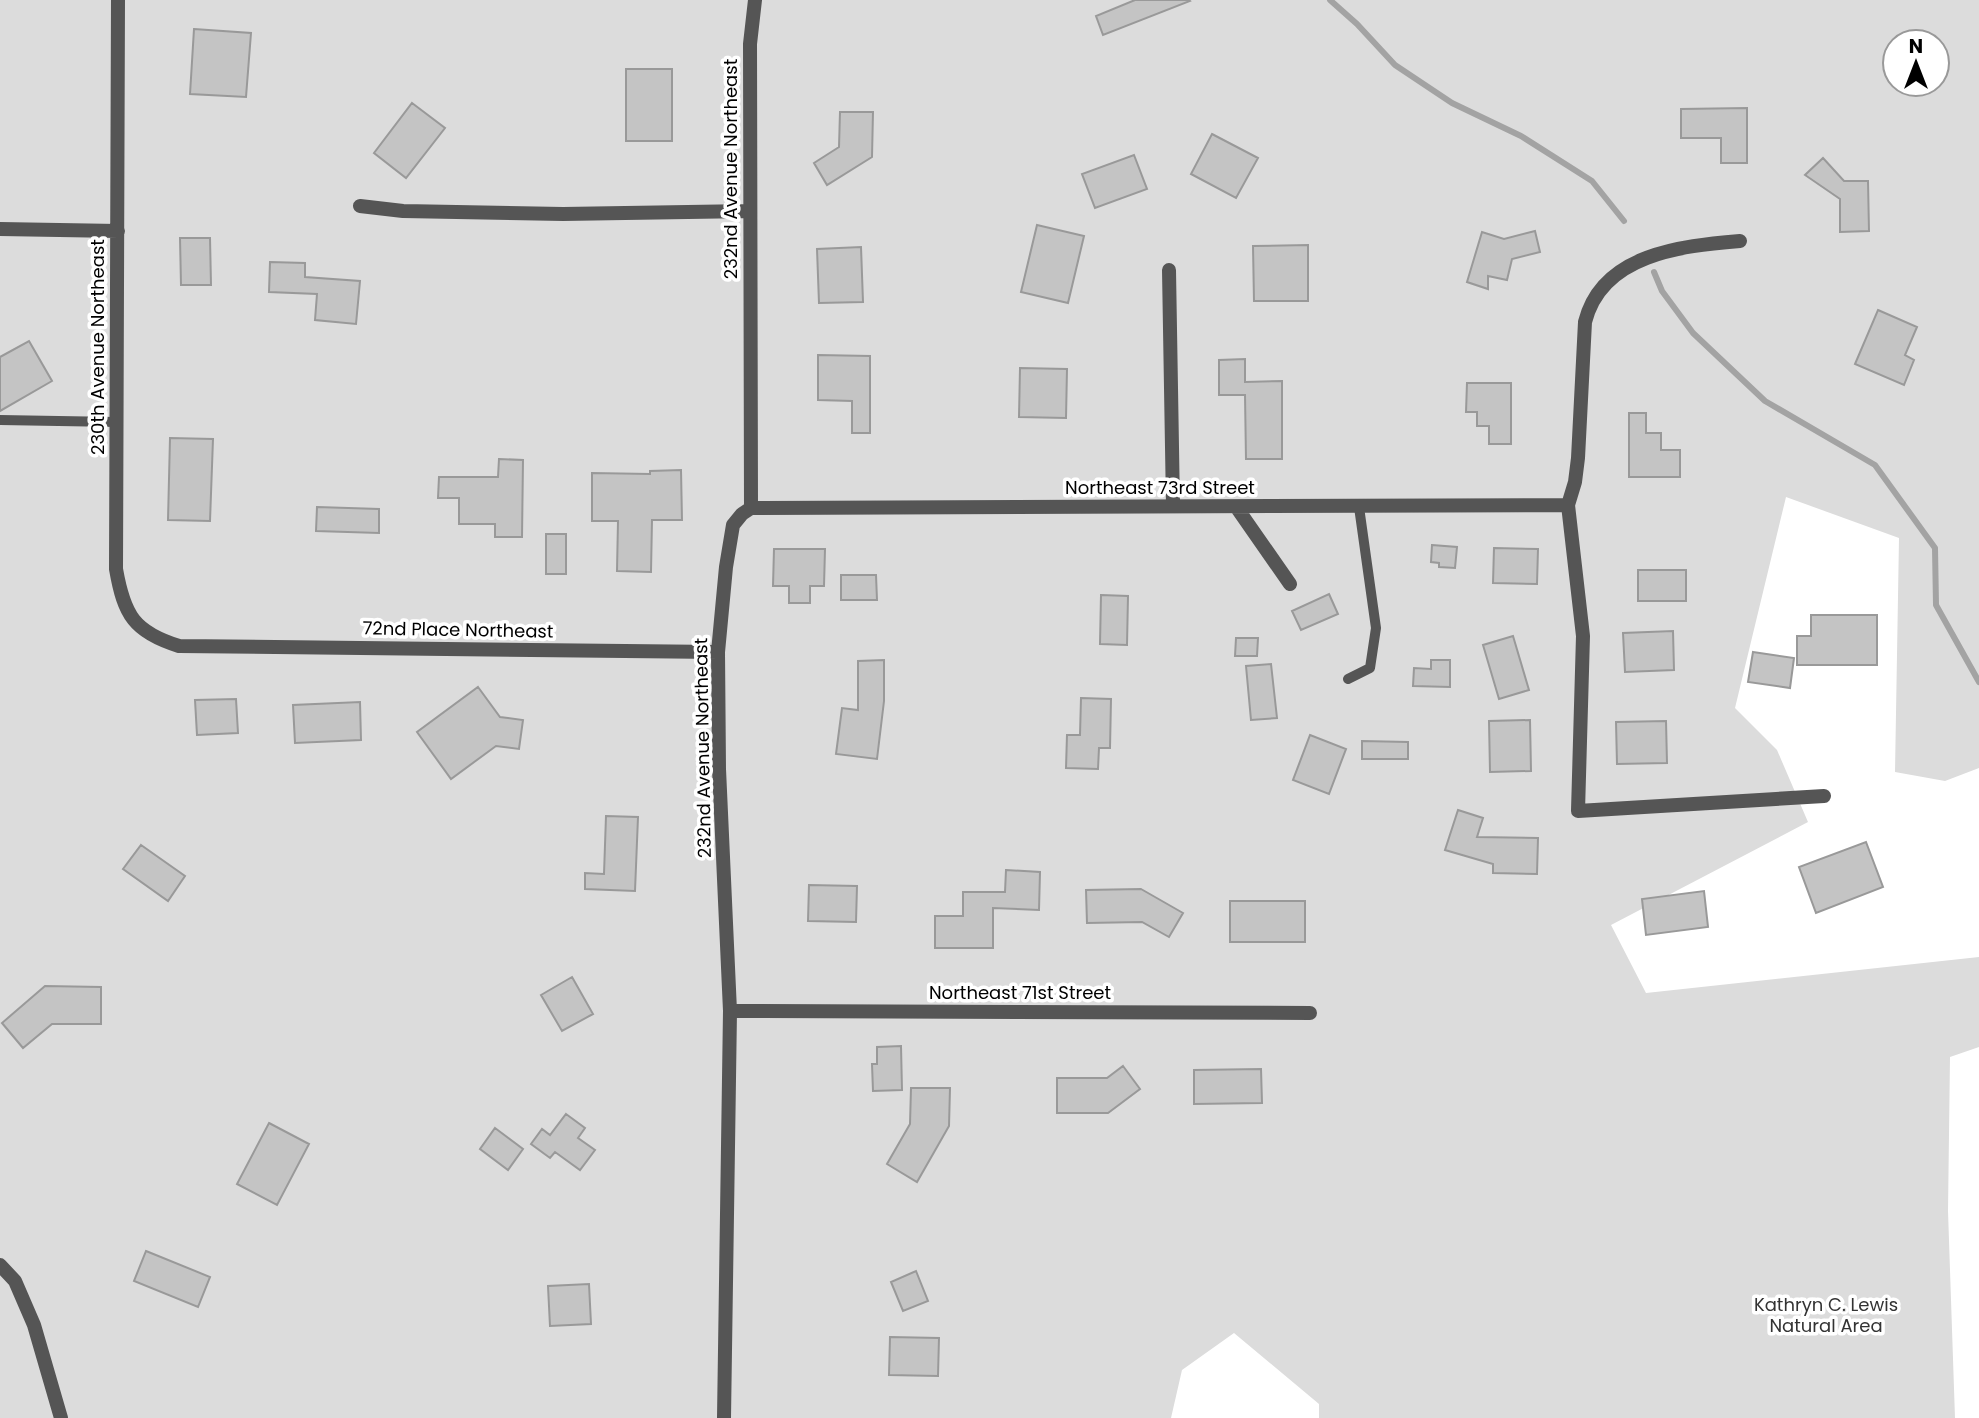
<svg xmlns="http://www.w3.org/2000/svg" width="1979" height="1418" viewBox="0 0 1979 1418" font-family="Poppins,sans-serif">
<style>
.green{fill:#dcdcdc;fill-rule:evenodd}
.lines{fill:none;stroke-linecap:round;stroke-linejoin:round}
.stream{stroke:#a3a3a3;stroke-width:6}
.building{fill:#c4c4c4;stroke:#999;stroke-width:2}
.service{stroke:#555;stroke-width:10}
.minor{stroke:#555;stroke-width:14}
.labels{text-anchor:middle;stroke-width:7;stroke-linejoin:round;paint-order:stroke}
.street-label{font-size:18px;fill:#000;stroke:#fff}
.park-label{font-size:18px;fill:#333;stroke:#fff}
</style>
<rect width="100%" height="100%" fill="#fff"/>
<path class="green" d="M0,0H1979V768L1945,781L1895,772L1899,538L1786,497L1735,708L1777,750L1808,822L1611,925L1646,993L1979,957V1047L1950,1057L1948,1211L1955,1418H1319V1404L1234,1333L1182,1370L1171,1418H0ZM1895,42H1937V84H1895Z"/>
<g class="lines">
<path class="stream" d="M1330,0L1357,24L1395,65L1452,103L1521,136L1592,181L1624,221
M1654,272L1662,291L1693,333L1765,401L1875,465L1935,548L1936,605L1979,682"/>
</g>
<path class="building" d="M1135,0H1189L1190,1L1103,35L1096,16Z
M194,29L251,33L246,97L190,94Z
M626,69H672V141H626Z
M412,103L445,128L406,178L374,153Z
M1747,108V163H1721V138H1681V109Z
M840,112H873L872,157L827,185L814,163L839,147Z
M1212,134L1258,158L1236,198L1191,174Z
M1134,155L1147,189L1095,208L1082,174Z
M1823,158L1844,181H1868L1869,231L1840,232V199L1805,175Z
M1037,225L1084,236L1068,303L1021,292Z
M1535,231L1540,252L1512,259L1507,280L1488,276V289L1467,282L1482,232L1504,239Z
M180,238H210L211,285H181Z
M1308,245V301H1254L1253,246Z
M861,247L863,302L819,303L817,249Z
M270,262L305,263V277L360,281L356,324L315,320L317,294L269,292Z
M1878,310L1917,327L1905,355L1914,360L1904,385L1855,364Z
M29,341L52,381L0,411V357Z
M818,355L870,356V433H852V401L818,400Z
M1245,359V382L1282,381V459H1246L1245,395H1219V360Z
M1020,368L1067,369L1066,418L1019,417Z
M1467,383H1511V444H1489V426H1477V412H1466Z
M1629,413H1646V433H1661V450H1680V477H1629Z
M170,438L213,439L210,521L168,520Z
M499,459L523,460L522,537H495V524H459V498H438L439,477H498Z
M681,470L682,520H652L651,572L617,571L618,521H592V473L650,474V471Z
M317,507L379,509V533L316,531Z
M546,534H566V574H546Z
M1432,545L1457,547L1455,568L1439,567V563L1431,562Z
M1494,548L1538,549L1537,584L1493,583Z
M774,549H825L824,586H810V603H789V586H773Z
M1638,570H1686V601H1638Z
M841,575H876L877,600H841Z
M1329,594L1338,614L1301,630L1292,611Z
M1101,595L1128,596L1127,645L1100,644Z
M1811,615H1877V665H1797V636H1811Z
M1673,631L1674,670L1625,672L1623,633Z
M1513,636L1529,690L1499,699L1483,645Z
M1236,638H1258L1257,656H1235Z
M1753,652L1794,658L1790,688L1748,682Z
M884,660V701L877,759L836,754L842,708L858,710V661Z
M1431,660H1450V687L1413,686L1414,668L1431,669Z
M1271,664L1277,718L1251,720L1246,666Z
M478,687L500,717L523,720L519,749L496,746L451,779L417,732Z
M1081,698L1111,699L1110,748H1099L1098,769L1066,768L1067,735H1080Z
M236,699L238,733L197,735L195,700Z
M360,702L361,740L295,743L293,705Z
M1530,720L1531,771L1490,772L1489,721Z
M1666,721L1667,763L1617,764L1616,722Z
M1310,735L1346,749L1329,794L1293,780Z
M1362,741L1408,742V759H1362Z
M1458,810L1483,818L1477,837L1538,838L1537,874L1493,873V864L1445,850Z
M606,816L638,817L635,891L585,889V873L604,874Z
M1866,842L1883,887L1816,913L1799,867Z
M141,845L185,876L168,901L123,869Z
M1006,870L1040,872L1039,910L993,908V948H935V916H963V892H1005Z
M809,885L857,886L856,922L808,921Z
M1141,889L1183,913L1169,937L1142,922L1087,923L1086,890Z
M1704,891L1708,927L1646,935L1642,899Z
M1230,901H1305V942H1230Z
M572,977L593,1014L562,1031L541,995Z
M45,986L101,987V1024H52L23,1048L2,1023Z
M901,1046L902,1090L873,1091L872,1064H877V1047Z
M1123,1066L1140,1089L1108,1113H1057V1078H1107Z
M1261,1069L1262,1103L1194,1104V1070Z
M911,1088H950L949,1126L917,1182L887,1164L910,1124Z
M566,1114L585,1128L578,1138L595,1150L580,1170L555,1152L550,1158L531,1144L542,1129L550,1135Z
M269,1123L309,1144L277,1205L237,1184Z
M495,1128L523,1149L508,1170L480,1149Z
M146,1251L210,1277L198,1307L134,1281Z
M916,1271L928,1301L903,1311L891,1282Z
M589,1284L591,1324L550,1326L548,1286Z
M890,1337L939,1338L938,1376L889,1375Z"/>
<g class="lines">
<path class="service" d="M0,420L117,422
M1348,679L1370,668L1376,628L1359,507"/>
<path class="minor" d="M118,0L116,569C124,615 134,632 179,646L718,652
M360,206L403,211L563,214L750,211
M0,229L118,231
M1740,241C1681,246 1602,254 1585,322L1578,458L1575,482L1568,505L1583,636L1578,811L1824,796
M1169,270L1173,506
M751,508L1568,505
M1237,508L1290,584
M730,1011L1310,1013
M0,1265L15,1281L34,1325L61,1418
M724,1418L730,1011L719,769L718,652L726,567L733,525L742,514L751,508L750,44L755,0"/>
</g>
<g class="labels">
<g class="street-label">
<text transform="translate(731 169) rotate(-90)" y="6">232nd Avenue Northeast</text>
<text transform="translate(98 347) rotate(-90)" y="6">230th Avenue Northeast</text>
<text x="1160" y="494">Northeast 73rd Street</text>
<text transform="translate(458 630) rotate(1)" y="6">72nd Place Northeast</text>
<text transform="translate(703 748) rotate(-91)" y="6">232nd Avenue Northeast</text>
<text x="1020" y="999">Northeast 71st Street</text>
</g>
<g class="park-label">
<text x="1826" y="1311">Kathryn C. Lewis<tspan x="1826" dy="21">Natural Area</tspan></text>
</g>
</g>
<g transform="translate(1916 63)"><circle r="33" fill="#ffffff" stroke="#999999" stroke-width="2"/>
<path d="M0-5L12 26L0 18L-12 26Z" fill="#000000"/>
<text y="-10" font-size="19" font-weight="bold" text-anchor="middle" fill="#000000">N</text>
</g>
</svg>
